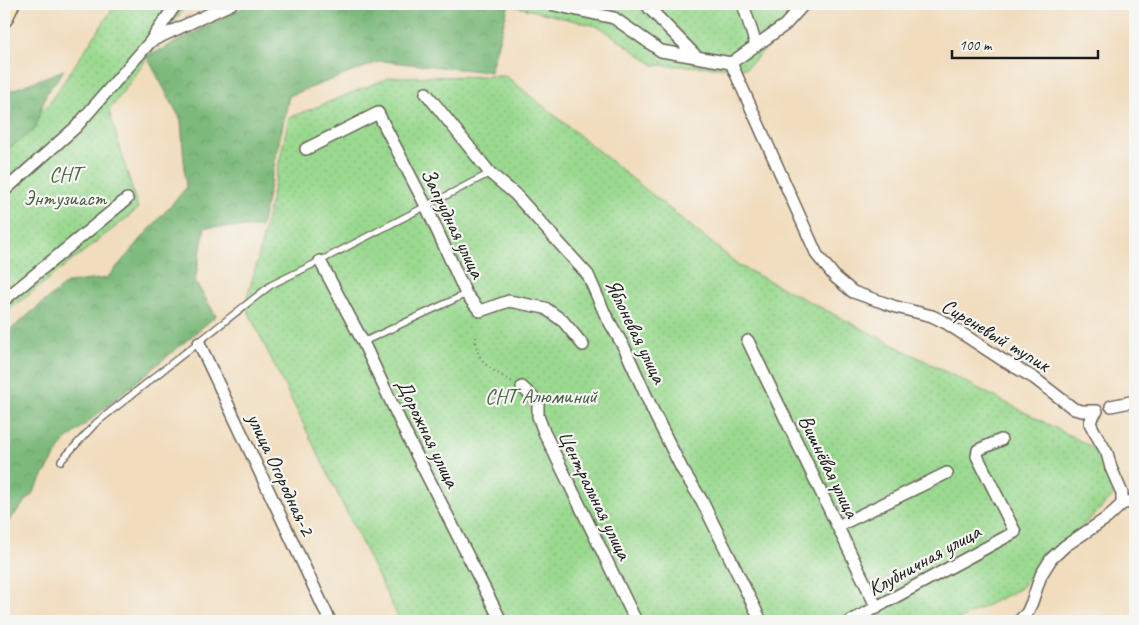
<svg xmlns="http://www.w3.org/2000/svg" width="1139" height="625" viewBox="0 0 1139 625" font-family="Caveat,sans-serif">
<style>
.grass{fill:url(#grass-dots);stroke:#5b7a56}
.forest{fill:url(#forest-crowns);stroke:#4c6a4b}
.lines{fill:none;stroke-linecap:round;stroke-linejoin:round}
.lane-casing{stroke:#676055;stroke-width:8}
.street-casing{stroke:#676055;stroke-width:14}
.secondary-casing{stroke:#676055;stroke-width:19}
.path{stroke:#676055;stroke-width:2;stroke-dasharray:1 4;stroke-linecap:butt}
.lane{stroke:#fff;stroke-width:5.5}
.street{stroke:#fff;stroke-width:11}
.secondary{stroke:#fae7c3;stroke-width:16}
.labels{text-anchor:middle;stroke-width:4.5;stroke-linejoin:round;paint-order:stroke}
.park-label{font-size:21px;fill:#485e44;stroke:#f6f6f2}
.street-label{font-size:21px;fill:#1c1c1c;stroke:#f6f6f2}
</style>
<defs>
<pattern id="grass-dots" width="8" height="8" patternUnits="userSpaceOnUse" patternTransform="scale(1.25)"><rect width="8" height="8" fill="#9ad98f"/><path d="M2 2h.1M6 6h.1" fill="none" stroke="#84ba7b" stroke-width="1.8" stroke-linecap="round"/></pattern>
<pattern id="forest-crowns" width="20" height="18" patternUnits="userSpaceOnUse" patternTransform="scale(1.25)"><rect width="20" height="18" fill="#7bb97a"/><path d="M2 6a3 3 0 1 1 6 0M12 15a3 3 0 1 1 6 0" fill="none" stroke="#6a9e69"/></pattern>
</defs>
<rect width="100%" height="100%" fill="#f6f6f2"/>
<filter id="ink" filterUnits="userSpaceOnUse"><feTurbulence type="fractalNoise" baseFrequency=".02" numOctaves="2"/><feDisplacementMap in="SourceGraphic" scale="10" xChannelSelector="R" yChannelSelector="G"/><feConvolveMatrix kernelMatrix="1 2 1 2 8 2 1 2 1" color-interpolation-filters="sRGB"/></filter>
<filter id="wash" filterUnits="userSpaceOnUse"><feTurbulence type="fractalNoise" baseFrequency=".0096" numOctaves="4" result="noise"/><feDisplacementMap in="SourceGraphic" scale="20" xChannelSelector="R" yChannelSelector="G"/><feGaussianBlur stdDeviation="1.12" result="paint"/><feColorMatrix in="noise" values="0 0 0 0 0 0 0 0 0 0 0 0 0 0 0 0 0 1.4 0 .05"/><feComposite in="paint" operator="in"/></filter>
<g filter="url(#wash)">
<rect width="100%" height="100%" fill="#f1ddbe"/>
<path class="grass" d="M116,4H187L109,111L138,209L4,314V137L48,105Z
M506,4H814L746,68L654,65L600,27Z
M506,76L740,266L1102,452L1118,491L1019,589L956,621H400L245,305L258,259L289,118L391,77Z"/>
<path class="forest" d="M250,4H509L490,72L381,61L289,96L261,227H205L195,281L216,316L64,442L32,494L4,527V335L67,283L107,278L186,188L181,120L147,57Z
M64,70L46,94L35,129L4,152V94L7,92Z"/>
</g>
<g filter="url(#ink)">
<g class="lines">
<defs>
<path id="lane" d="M363,342L466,294
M61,461L96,423L271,285L320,261L490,173"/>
<path id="street" d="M550,4L614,18L661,51L731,63L785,25L804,4
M648,4L649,8L697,57
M743,4L756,45
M151,41L231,4
M731,63L817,255L835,277L853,292L896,307L932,316L946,323L1001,359L1034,378L1074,409L1082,411H1097L1092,417L1090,423L1094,431L1107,453L1111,468L1122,493V504
M426,93L490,173L515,194L588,275L605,314L625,349L654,413L682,469L702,501L761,621
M306,149L378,113L426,206L466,294L480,311L509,301L545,308L563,321L583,345
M4,191L76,127L150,42L176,4
M320,261L363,342L409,440L501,621
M4,300L127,199
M748,341L877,608
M199,343L330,621
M522,387L538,402V416L544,432L636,621
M1111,406L1135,401
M838,526L947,473
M851,621L1015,532L977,456L978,450L1001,440
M1019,621L1027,613L1032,602L1041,575L1051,559L1065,546L1107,518L1122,504L1135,500"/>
<path id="secondary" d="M4,19L11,4"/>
</defs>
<use href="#lane" class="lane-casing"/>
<use href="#street" class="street-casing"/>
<use href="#secondary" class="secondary-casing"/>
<path class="path" d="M476,337C476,340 475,346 477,349C482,367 499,374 513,382"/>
<use href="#lane" class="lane"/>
<use href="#street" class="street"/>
<use href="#secondary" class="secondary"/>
</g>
</g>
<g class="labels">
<g class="park-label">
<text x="65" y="181">СНТ<tspan x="65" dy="24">Энтузиаст</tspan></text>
<text x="541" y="403">СНТ Алюминий</text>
</g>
<g class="street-label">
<text transform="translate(453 223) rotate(64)" y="7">Запрудная улица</text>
<text transform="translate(636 331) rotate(64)" y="7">Яблоневая улица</text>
<text transform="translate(996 335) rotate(31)" y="7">Сиреневый тупик</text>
<text transform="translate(428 433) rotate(64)" y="7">Дорожная улица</text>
<text transform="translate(829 466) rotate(64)" y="7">Вишнёвая улица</text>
<text transform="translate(281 474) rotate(65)" y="7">улица Огородная-2</text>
<text transform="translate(595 495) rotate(64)" y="7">Центральная улица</text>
<text transform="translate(924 560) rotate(-29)" y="7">Клубничная улица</text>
</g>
</g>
<rect width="1139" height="625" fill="none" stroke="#f6f6f2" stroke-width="20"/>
<path d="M952 50v8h146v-8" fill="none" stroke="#1c1c1c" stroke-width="2.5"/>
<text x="959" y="50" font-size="15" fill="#1c1c1c" stroke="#f6f6f2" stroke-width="4" paint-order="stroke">100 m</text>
</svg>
